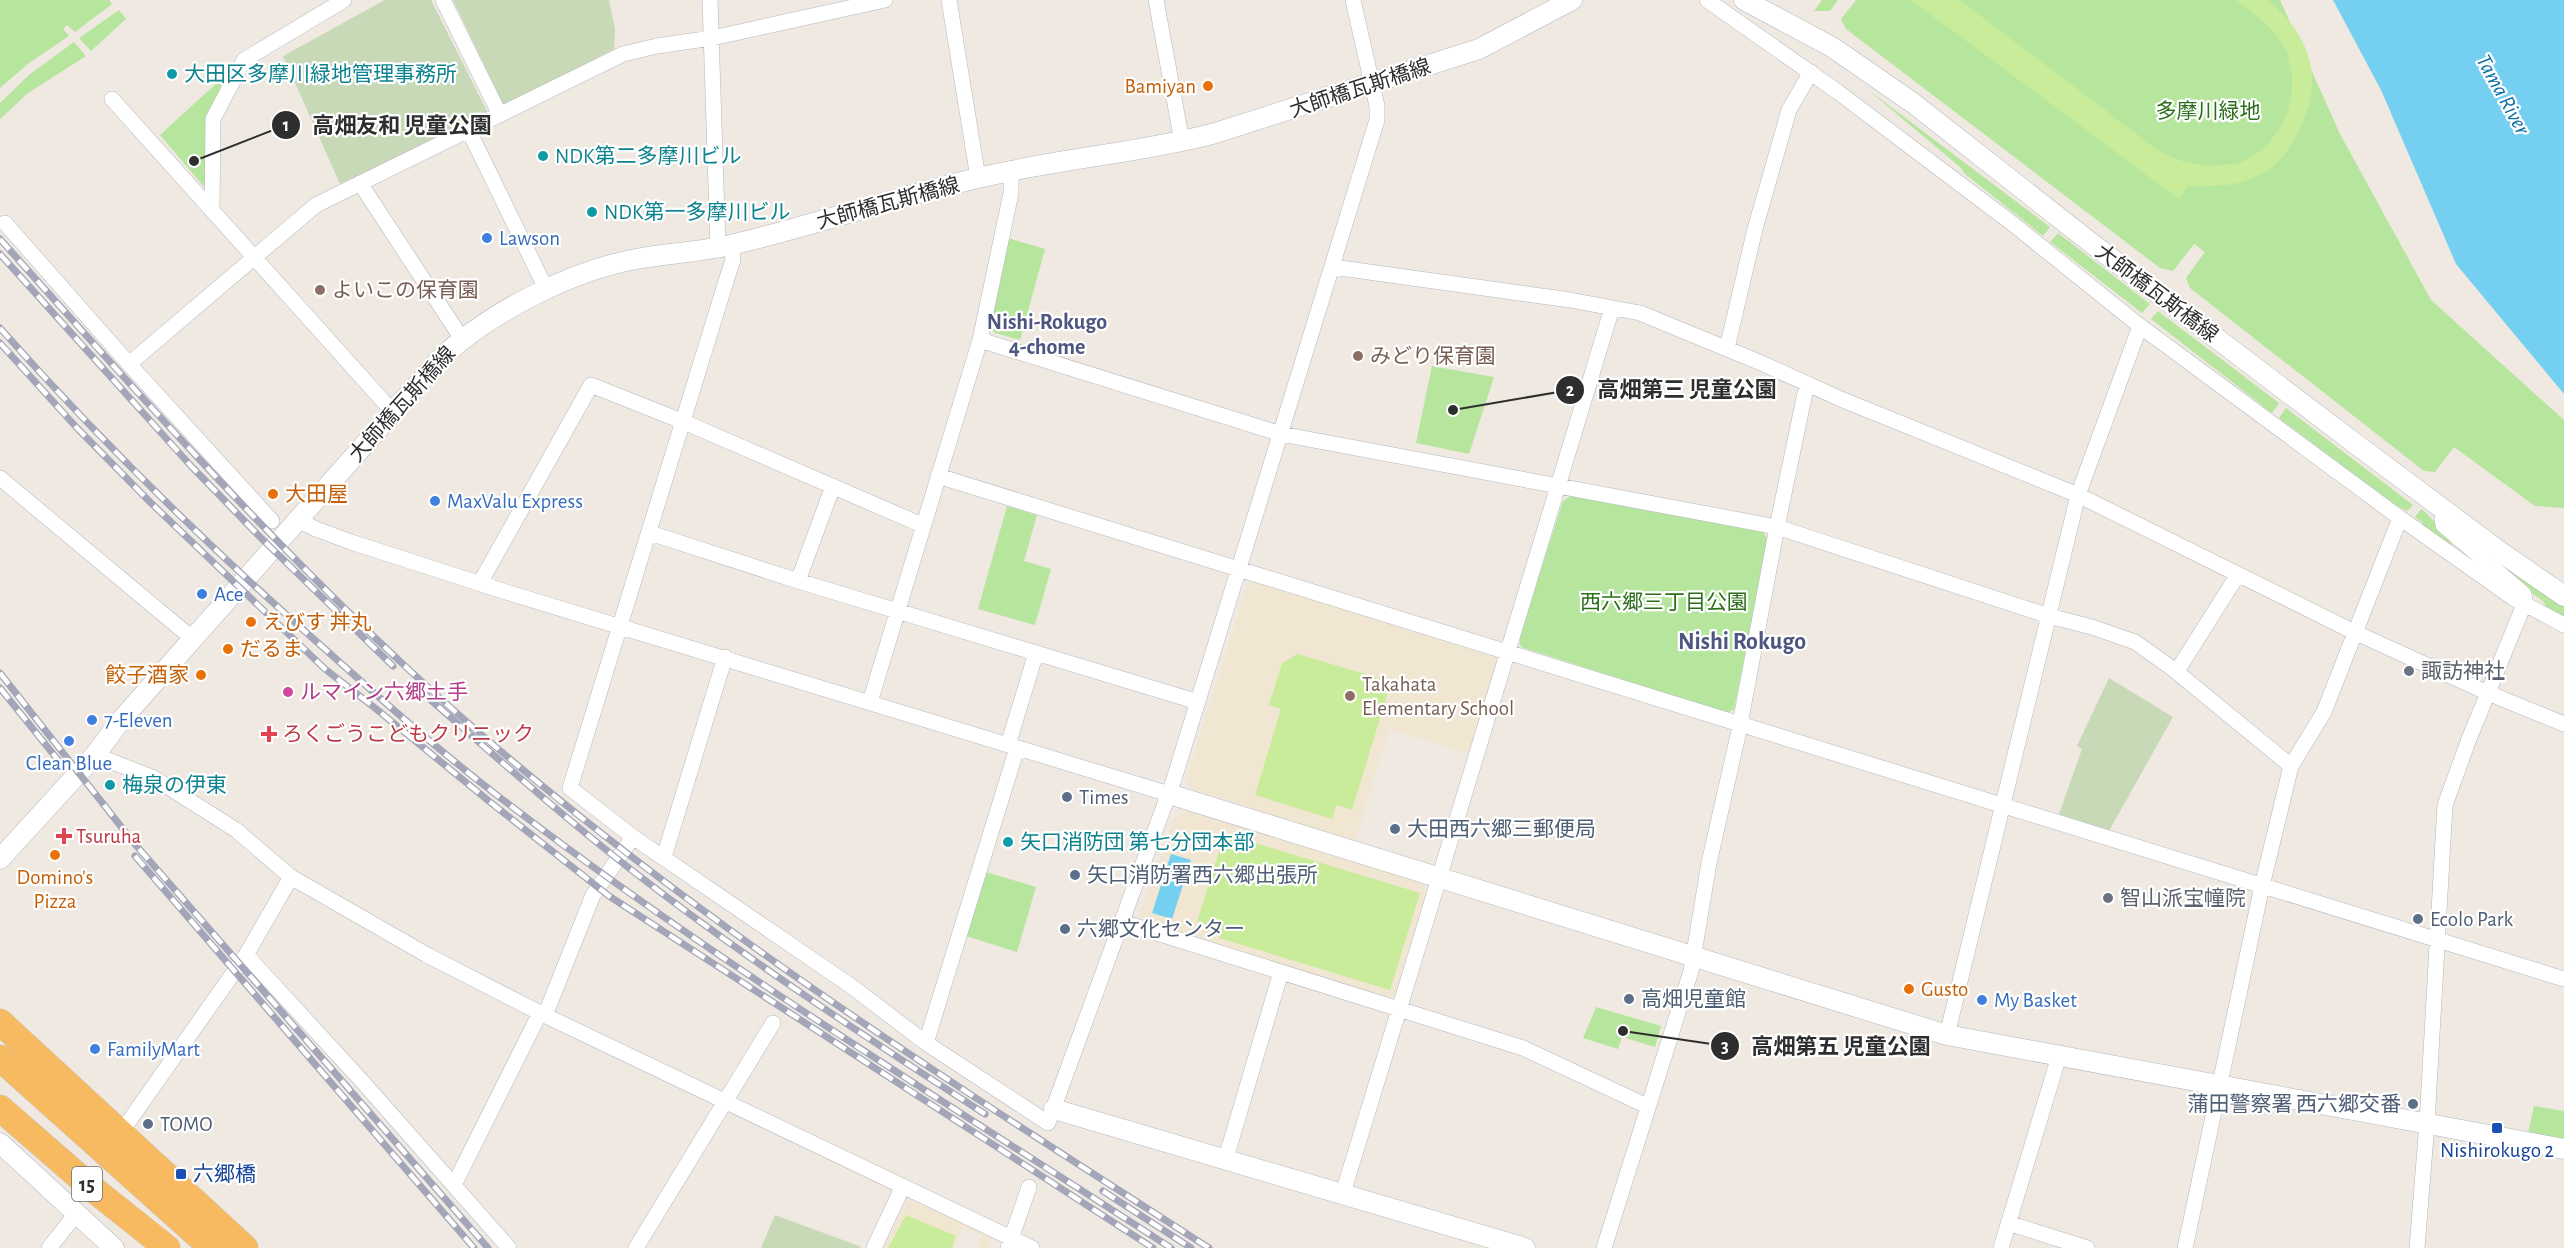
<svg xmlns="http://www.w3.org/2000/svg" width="2564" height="1248" viewBox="0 0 2564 1248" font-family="'Alegreya Sans','Noto Sans JP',sans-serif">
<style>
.education{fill:#f0e6d1}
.green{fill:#b6e59e}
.cemetery{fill:#c8d9b8}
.pitch{fill:#c9ec9a}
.water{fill:#75cff0}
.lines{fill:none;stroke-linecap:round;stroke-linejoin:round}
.minor-casing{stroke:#b4b7c1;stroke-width:16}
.tertiary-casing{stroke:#b4b7c1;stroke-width:21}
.trunk-casing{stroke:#c9c9c9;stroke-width:27}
.minor{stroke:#fff;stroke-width:15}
.tertiary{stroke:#fff;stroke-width:20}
.trunk{stroke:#f8ba60;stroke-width:26}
.rail-casing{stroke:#a3a6b8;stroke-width:7}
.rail{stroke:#fff;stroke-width:4.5;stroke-dasharray:14;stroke-linecap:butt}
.culture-dot{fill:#0f9aa8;stroke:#fff;stroke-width:2}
.food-dot{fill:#e8710a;stroke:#fff;stroke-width:2}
.shop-dot{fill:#3f7fe0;stroke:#fff;stroke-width:2}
.education-dot{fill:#8d6e63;stroke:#fff;stroke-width:2}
.worship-dot{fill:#6b7280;stroke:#fff;stroke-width:2}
.hotel-dot{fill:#d1479c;stroke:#fff;stroke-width:2}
.health-dot{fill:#e0444e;stroke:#fff;stroke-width:2}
.service-dot{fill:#5c6f8a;stroke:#fff;stroke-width:2}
.transit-dot{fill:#1a4fb4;stroke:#fff;stroke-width:2}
.labels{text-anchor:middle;stroke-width:4.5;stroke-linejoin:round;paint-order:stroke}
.shield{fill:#fff;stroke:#6d6d6d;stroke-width:1.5}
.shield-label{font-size:20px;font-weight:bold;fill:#2e2e2e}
.culture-label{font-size:21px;fill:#0d838f;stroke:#fff;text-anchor:start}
.food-label{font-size:21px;fill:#c56008;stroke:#fff;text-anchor:start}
.street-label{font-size:21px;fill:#2e2e2e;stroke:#fff}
.park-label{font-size:21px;fill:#2c6e1b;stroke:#fff}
.shop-label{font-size:21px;fill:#366cbe;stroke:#fff;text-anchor:start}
.education-label{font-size:21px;fill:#785e54;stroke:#fff;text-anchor:start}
.worship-label{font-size:21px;fill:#5b616d;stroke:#fff;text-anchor:start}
.hotel-label{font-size:21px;fill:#b23c85;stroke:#fff;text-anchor:start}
.health-label{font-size:21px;fill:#be3a42;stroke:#fff;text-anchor:start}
.service-label{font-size:21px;fill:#4e5e75;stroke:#fff;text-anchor:start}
.transit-label{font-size:21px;fill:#164399;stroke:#fff}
.water-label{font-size:22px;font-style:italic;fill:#0d6fa3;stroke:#fff}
.neighbourhood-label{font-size:22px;font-weight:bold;fill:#4d5680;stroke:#fff}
.quarter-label{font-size:24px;font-weight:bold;fill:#4d5680;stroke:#fff}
.leader{fill:none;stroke:#2e2e2e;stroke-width:2}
.callout-dot{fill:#2e2e2e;stroke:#fff;stroke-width:2}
.mark-label{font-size:18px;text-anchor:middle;font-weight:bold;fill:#fff}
.callout-label{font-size:22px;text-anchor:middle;font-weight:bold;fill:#2e2e2e;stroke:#fff;stroke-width:4.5;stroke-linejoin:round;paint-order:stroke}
</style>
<rect width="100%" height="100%" fill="#efe9e1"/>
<path class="education" d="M1253,581L1496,658L1498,662L1471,754L1389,729L1355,841L1191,789L1187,777L1247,585Z
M1187,811L1423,883L1427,891L1397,994L1390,997L1143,922L1140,913L1174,818Z
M908,1199L992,1236L989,1248H977L981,1235L962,1226L955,1248H952L956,1236L906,1215L888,1248H884Z"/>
<path class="green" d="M0,0H109L112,4L75,32L67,25L63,29L69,36L29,63L0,88Z
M1822,0H1838L1830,11H1814Z
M1856,0H2280L2340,134L2431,300L2564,420V508L2535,506L2454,447L2435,472L2424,471L2190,288L2186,278L2205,252L2194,244L2173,271L2160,268L1846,29L1841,19Z
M119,10L126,19L91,51L79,38Z
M74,42L86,56L28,93L0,119V103L29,75Z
M218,82L222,86L205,118V188L160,135Z
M1867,89L2050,227L2043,236L1965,174L1960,167Z
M2058,233L2150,304L2142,313L2050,242Z
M1008,238L1045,249L1020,340L995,333L989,328Z
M2158,311L2279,403L2272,413L2151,319Z
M1432,366L1494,377L1469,454L1416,443Z
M2286,408L2413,505L2407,511L2397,506L2279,418Z
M1571,496L1763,532L1768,540L1734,709L1727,713L1521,647L1519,638L1563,501Z
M1007,506L1037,515L1024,561L1051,569L1035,625L978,609Z
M2421,509C2432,516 2446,538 2456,549L2421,526L2423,523L2415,517Z
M2452,527L2564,606V617L2548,610L2543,601L2519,584Z
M986,872L1036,887L1017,952L966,936Z
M1596,1007L1661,1026L1655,1047L1622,1037L1618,1049L1583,1038Z
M2534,1106L2564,1111V1139L2528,1133Z"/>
<path class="cemetery" d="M385,0H431L488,113L340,184L283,56Z
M453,0H609L615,29L614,49L504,106Z
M2109,678L2173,717L2109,831L2059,814L2082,749L2077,746Z
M775,1215L859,1246L861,1248H761Z"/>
<path class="pitch" d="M1911,0H1960L2155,148C2177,161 2194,167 2220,165C2225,164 2233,165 2238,163C2277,149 2299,105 2290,66C2289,60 2288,54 2285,48C2274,28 2254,14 2236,0H2267C2311,35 2325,80 2299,130C2292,145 2282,161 2268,170C2245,186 2215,187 2188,186L2179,199Z
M1298,654L1391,682L1352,810L1336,805L1332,819L1255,795L1281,709L1269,705L1282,663Z
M1232,836L1420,893L1390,990L1219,938L1222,929L1197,922L1222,842Z
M906,1215L956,1236L952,1248H888Z"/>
<path class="water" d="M2333,0H2564V394L2456,264L2381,90Z
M1171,854L1191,860L1172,919L1152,913Z"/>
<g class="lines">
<defs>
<path id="minor" d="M443,0L500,115
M710,0L718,248
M949,0L978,178
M1156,0L1182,142
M1707,0L1838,92L2013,224L2140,326L2400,518L2513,598L2564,625
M112,99L393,412
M469,131L547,291
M360,183L462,339
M212,209L213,119L244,60L344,0
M5,223L129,364L272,521
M731,245L733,260L727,278L570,788L633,837L851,986L926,1043L1048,1123L1174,779L1377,120V106L1353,0
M1333,267L1570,300L1640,313L1759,362L1843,400L2078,495L2354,632L2488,693L2564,724
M980,340L1281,434L1777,527L2049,616L2092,627L2135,642L2173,669L2291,766
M1727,348L1755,229L1789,110L1811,72
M129,364L316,205L623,54L657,46L712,38L885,0
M938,476L2564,979
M0,478L193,639
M298,520L316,529L351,542L506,592L1169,794
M650,533L798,581L1198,702
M798,581L833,486
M480,583L591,385L684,422L922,525
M2177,671L2237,576
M870,702L980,340L1011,193V171
M1008,745L1036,653
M95,755L154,778L236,830L291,877L427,955L542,1014L1032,1248
M664,857L725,657
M1122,922L1523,1048L1647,1106
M246,955L361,1080L509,1248
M1947,1035L2078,495L2140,326
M926,1043L1017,748
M118,1129L129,1121L246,955L291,877
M1226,1158L1281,972
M452,1183L457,1179L537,1019L548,1008L593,895L633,837
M1343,1193C1433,898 1524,603 1612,308
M2008,1223L2087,1248
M49,1248L76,1214
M636,1248L773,1023
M874,1248L903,1186
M1008,1248L1029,1187
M1604,1248L1691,971L1709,863L1738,735L1777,527L1805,393L1810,385
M2001,1248L2059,1056
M2185,1248L2262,886L2291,766L2324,712L2400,518
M2417,1248L2427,1123L2445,805L2469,739L2525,602L2524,594L2443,525L2442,519L2446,511"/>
<path id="tertiary" d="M1744,0L1832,47L1913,103L2090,242L2353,442L2502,553L2564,596
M1169,794L1947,1035L2564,1149
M0,859L95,755L122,719L440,359C488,313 571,271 636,259C669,253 702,252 735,244C827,222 918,189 1011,171C1078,157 1146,151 1212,134L1479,49L1572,0
M1054,1109L1525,1248
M0,1143L114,1248"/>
<path id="trunk" d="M0,1022L245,1248
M0,1058L212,1248
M0,1108L93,1189L167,1248"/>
</defs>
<use href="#minor" class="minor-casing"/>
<use href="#tertiary" class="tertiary-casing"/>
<use href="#trunk" class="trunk-casing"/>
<use href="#minor" class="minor"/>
<use href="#tertiary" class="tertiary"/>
<use href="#trunk" class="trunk"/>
<defs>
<path id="rail" d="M0,239C130,385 261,532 405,666C647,892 931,1070 1209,1248
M0,254L191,466L260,537L393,666
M0,328C102,443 211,549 326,650C382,700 438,750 498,796C712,961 945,1101 1171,1248
M0,343L77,428L150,502L325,669L375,708L490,802L609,896L1153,1248
M0,673L134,843L488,1248
M0,688L62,765
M417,688C487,749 556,811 629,868C743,957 864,1036 985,1114
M135,856L474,1248
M1103,1191L1191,1248"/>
</defs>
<use href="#rail" class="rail-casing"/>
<use href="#rail" class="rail"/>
</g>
<g class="culture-dot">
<circle cx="172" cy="74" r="6"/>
<circle cx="543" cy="156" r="6"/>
<circle cx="592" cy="212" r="6"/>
<circle cx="110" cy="785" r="6"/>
<circle cx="1008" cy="842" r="6"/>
</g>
<g class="food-dot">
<circle cx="1208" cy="86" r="6"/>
<circle cx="273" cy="494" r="6"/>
<circle cx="251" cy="622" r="6"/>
<circle cx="228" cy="649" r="6"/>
<circle cx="201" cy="675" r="6"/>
<circle cx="55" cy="855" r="6"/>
<circle cx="1909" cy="989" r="6"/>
</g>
<g class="shop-dot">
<circle cx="487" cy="238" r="6"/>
<circle cx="435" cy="501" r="6"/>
<circle cx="202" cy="594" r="6"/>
<circle cx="92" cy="720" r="6"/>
<circle cx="69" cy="741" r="6"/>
<circle cx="1982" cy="1000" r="6"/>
<circle cx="95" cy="1049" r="6"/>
</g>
<g class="education-dot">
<circle cx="320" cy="290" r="6"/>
<circle cx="1358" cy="356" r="6"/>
<circle cx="1350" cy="696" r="6"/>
</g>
<g class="worship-dot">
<circle cx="2409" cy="671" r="6"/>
<circle cx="2108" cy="898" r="6"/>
</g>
<circle class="hotel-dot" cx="288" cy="692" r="6"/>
<g class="health-dot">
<path d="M266 725h6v6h6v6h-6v6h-6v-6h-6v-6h6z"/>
<path d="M61 827h6v6h6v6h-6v6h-6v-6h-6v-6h6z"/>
</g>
<g class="service-dot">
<circle cx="1067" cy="797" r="6"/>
<circle cx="1395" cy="829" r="6"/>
<circle cx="1075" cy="875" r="6"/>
<circle cx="2418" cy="919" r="6"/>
<circle cx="1065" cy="929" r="6"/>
<circle cx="1629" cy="999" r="6"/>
<circle cx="2413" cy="1104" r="6"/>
<circle cx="148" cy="1124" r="6"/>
</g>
<g class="transit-dot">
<rect x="2491" y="1122" width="12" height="12" rx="3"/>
<rect x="175" y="1168" width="12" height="12" rx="3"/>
</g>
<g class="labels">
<rect class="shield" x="72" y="1167" width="30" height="34" rx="4.5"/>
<g class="shield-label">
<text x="87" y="1191">15</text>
</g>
<g class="culture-label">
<text x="184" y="81">大田区多摩川緑地管理事務所</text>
<text x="555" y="163">NDK第二多摩川ビル</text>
<text x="604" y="219">NDK第一多摩川ビル</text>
<text x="122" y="792">梅泉の伊東</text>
<text x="1020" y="849">矢口消防団 第七分団本部</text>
</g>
<g class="food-label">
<text x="1196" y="93" text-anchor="end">Bamiyan</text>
<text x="285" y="501">大田屋</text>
<text x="263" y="629">えびす 丼丸</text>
<text x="240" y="656">だるま</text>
<text x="189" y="682" text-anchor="end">餃子酒家</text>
<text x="55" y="884" text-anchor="middle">Domino's<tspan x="55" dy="24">Pizza</tspan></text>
<text x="1921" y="996">Gusto</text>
</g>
<g class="street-label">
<text transform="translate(1360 88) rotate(-18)" y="7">大師橋瓦斯橋線</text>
<text transform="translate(888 203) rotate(-15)" y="7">大師橋瓦斯橋線</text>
<text transform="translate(2157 293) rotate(37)" y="7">大師橋瓦斯橋線</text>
<text transform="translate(402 404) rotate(-48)" y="7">大師橋瓦斯橋線</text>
</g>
<g class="park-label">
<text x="2208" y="118">多摩川緑地</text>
<text x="1664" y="609">西六郷三丁目公園</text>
</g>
<g class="shop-label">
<text x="499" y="245">Lawson</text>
<text x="447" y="508">MaxValu Express</text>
<text x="214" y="601">Ace</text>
<text x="104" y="727">7-Eleven</text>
<text x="69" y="770" text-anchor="middle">Clean Blue</text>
<text x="1994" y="1007">My Basket</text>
<text x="107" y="1056">FamilyMart</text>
</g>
<g class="education-label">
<text x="332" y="297">よいこの保育園</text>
<text x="1370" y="363">みどり保育園</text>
<text x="1362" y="691">Takahata<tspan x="1362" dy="24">Elementary School</tspan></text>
</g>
<g class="worship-label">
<text x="2421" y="678">諏訪神社</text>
<text x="2120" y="905">智山派宝幢院</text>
</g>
<g class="hotel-label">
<text x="300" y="699">ルマイン六郷土手</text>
</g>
<g class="health-label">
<text x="282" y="741">ろくごうこどもクリニック</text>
<text x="76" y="843">Tsuruha</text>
</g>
<g class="service-label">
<text x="1079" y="804">Times</text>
<text x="1407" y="836">大田西六郷三郵便局</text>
<text x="1087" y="882">矢口消防署西六郷出張所</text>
<text x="2430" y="926">Ecolo Park</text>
<text x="1077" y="936">六郷文化センター</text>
<text x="1641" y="1006">高畑児童館</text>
<text x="2401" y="1111" text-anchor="end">蒲田警察署 西六郷交番</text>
<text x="160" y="1131">TOMO</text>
</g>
<g class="transit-label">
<text x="2497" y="1157">Nishirokugo 2</text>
<text x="193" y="1181" text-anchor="start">六郷橋</text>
</g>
<g class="water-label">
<text transform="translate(2504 94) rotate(61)" y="8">Tama River</text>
</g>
<g class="neighbourhood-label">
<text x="1047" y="329">Nishi-Rokugo<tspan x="1047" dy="25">4-chome</tspan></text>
</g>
<g class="quarter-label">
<text x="1742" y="649">Nishi Rokugo</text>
</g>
</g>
<path class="leader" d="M194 161L286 125M1453 410L1570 390M1623 1031L1725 1046"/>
<g class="callout-dot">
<circle cx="194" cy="161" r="6"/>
<circle cx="1453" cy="410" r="6"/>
<circle cx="1623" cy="1031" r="6"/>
<circle cx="286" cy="125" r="15"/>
<circle cx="1570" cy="390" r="15"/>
<circle cx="1725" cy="1046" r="15"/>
</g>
<g class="mark-label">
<text x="286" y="131">1</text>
<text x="1570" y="396">2</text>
<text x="1725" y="1052">3</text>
</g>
<g class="callout-label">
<text x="402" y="133">高畑友和 児童公園</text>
<text x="1687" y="397">高畑第三 児童公園</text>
<text x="1841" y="1054">高畑第五 児童公園</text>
</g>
</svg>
